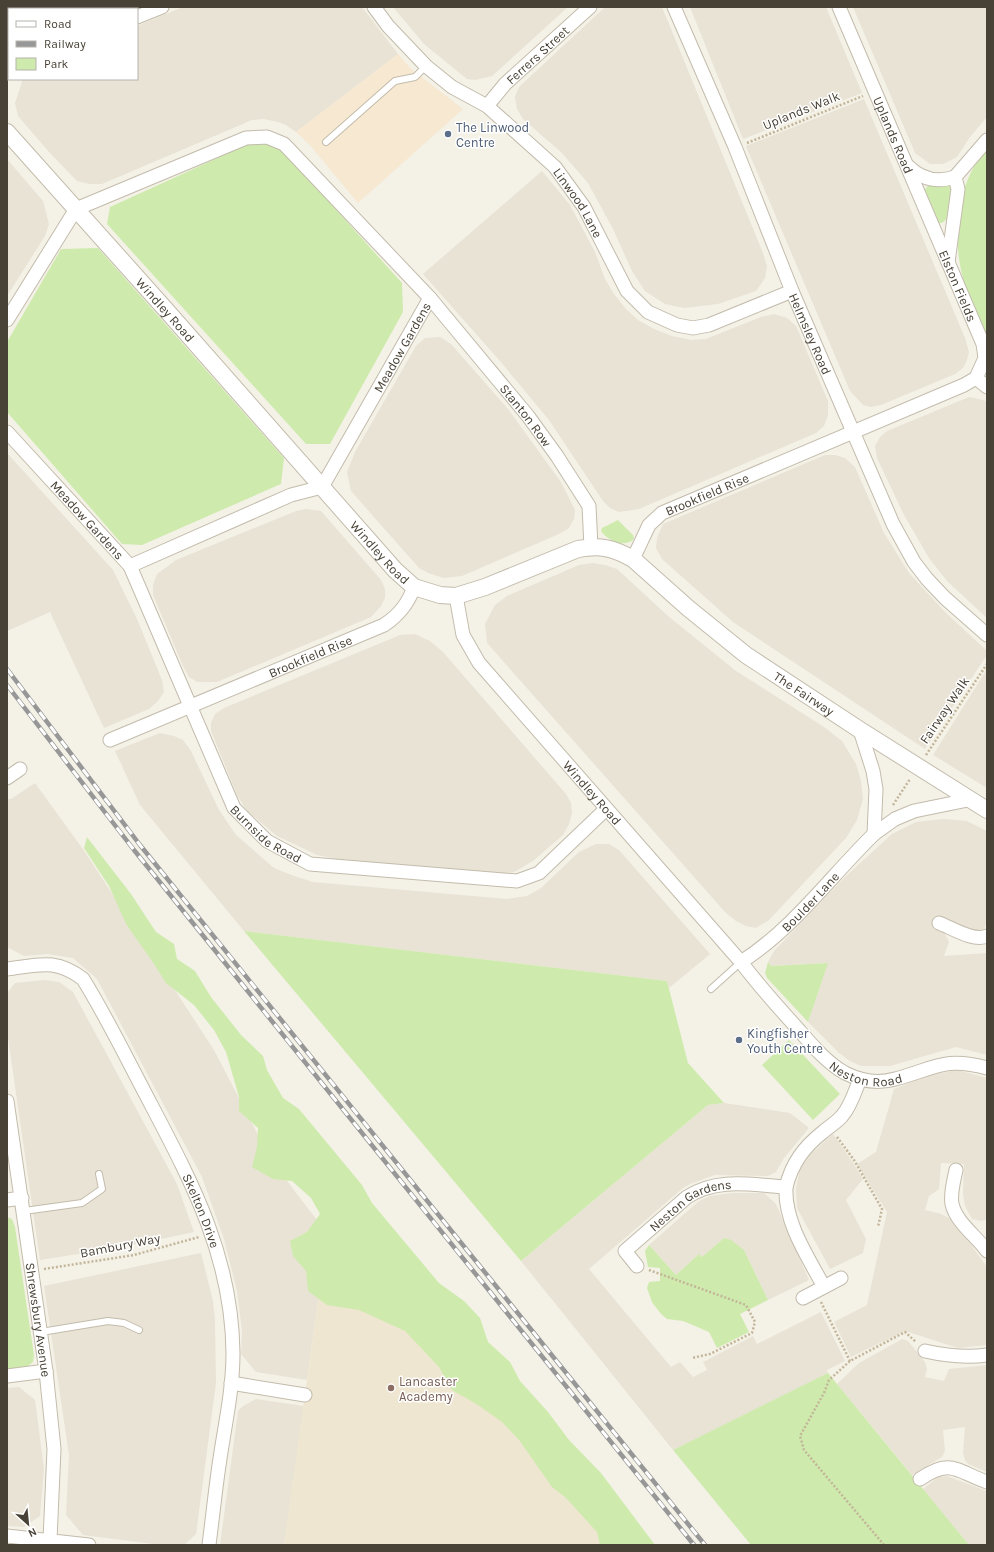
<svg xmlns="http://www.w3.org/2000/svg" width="994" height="1552" viewBox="0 0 994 1552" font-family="Karla,sans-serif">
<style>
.residential{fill:#e9e3d5}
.commercial{fill:#f7e8d1}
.education{fill:#eee6d0}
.green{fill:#ceebad}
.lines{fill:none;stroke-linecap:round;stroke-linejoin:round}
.service-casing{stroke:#c3bcac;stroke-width:8}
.minor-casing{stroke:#c3bcac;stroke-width:15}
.tertiary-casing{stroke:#c3bcac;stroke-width:18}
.trunk-casing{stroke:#e6a62f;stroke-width:23}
.path{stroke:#c3b599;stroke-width:2.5;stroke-dasharray:2 2;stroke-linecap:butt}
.service{stroke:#fff;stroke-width:6}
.minor{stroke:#fff;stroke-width:13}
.tertiary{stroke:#fff;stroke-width:16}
.trunk{stroke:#ffd87e;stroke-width:21}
.rail-casing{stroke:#979797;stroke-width:4.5}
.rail{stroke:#fff;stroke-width:3;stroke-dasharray:9;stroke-linecap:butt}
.service-dot{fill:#5c6f8a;stroke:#fff;stroke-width:1.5}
.education-dot{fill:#8d6e63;stroke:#fff;stroke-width:1.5}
.labels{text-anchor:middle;stroke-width:3;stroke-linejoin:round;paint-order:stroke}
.street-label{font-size:13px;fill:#484135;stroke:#fff}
.service-label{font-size:13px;fill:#4e5e75;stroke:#fff;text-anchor:start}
.education-label{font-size:13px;fill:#785e54;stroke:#fff;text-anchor:start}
</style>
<rect width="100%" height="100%" fill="#f4f1e7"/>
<path class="residential" d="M183,7H362L398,54L296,132L286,125L278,122L264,119L252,120L102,184H89L77,181L49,152L18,116L15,103L23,79H137V26Z
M393,7H568L492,76L475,80L467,79L424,44Z
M605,7H662L763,253L767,266L765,278L756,291L718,304L684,308L665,304L645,291L632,271L613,229L588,183L562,153L523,119L517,109L515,97L519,87Z
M690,7H826L862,93L743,139Z
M853,7H987V117L970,137L957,157L943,164H930L915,153Z
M864,99L965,338L969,352L967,360L963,368L955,374L881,405L871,407L863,405L850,391L746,146Z
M7,159L43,201L49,224L45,236L7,296Z
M542,171L570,205L595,252L605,279L614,294L626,309L638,320L654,329L672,336L691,340L706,339L761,317L774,314L787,318L796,326L828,401V415L824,426L816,433L639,509L619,512L610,508L603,501L549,420L500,361L423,274Z
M440,337L451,344L508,409L561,482L575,510L574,519L569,528L559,534L462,576L444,578L428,573L419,568L351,491L347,472L355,452L416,346L425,338Z
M969,397L987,401V618L947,581L929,558L904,515L877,458L875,446L880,437L887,431Z
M7,453L113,570L137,619L162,680L164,692L158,701L149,709L104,728L50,612L7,631Z
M825,455H835L845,458L855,467L884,533L909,573L944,611L987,651V655L925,749L733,622L662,559L656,548L657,538L663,524Z
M306,509L321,511L381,580L385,589V598L381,606L371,617L217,682H197L189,677L183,666L153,595V585L157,574L176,560L296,511Z
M593,563L605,565L617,569L668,616L736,671L824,727L842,741L856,764L861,781L863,799L857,820L846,838L769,920L756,928L746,926L736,921L725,912L487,643L485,624L495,605L507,596L579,565Z
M415,634L430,641L443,652L566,794L571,803L572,813L569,824L563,835L533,861L514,872L501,874L342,860L317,855L277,836L247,811L237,795L211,731V723L215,714L224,708L400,635Z
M987,669V788L933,755Z
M160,733L174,736L183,740L191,751L219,810L236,835L274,868L294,876L313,882L507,899L527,896L541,888L579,852L596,844H609L619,850L710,954L669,988L667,981L244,931L140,805L115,751Z
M35,783L85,852L214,1050L271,1160L333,1241L319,1294L307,1380L256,1372L241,1354L242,1331L237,1291L224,1239L202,1177L97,979L73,958L47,954L24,956L7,947V799H11Z
M943,819L967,821L987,831V922L984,929L976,931L943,930L949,942L944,956L987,953V1055L956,1047L890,1066H861L850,1061L839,1053L808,1022L827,963L771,966L768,962L774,951L846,876L892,834L916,822Z
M45,980L59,982L73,992L177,1184L194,1232L123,1247L40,1260L7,1031V993L15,983Z
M957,1070L987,1078V1219L981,1221L972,1219L965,1206L963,1194L964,1164L941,1163L939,1189L929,1196L925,1210L941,1214L953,1220L987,1267V1345L958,1348L905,1331L851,1357L834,1322L867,1305L887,1212L857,1164L876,1152L894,1089L927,1076Z
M724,1103L790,1113L809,1128L784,1158L776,1172L768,1176L715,1175L690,1184L683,1188L589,1269L671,1367L680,1362L693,1377L707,1370L703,1362L753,1336L757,1344L821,1312L845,1361L827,1370L828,1374L673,1450L521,1261L708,1105Z
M833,1134L852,1161L863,1179L846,1200L866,1239L863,1253L830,1269L797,1208L796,1188L800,1168L811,1154Z
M732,1193H764L776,1204L809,1280L768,1300L744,1250L724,1238L702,1257L699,1254L676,1275L649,1245L699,1201L710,1196Z
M201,1253L213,1301L215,1320L216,1383L196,1534L184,1545H161L83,1535L66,1515L69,1455L44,1286Z
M902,1339L908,1341L925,1362L927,1369L925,1377L944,1381L949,1369L987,1365V1472L968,1464L965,1460L963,1453L965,1427L943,1430L945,1451L942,1457L912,1475L837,1384L859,1363Z
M19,1387L35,1400L44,1469L40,1516L24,1527L7,1526V1388Z
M256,1399L304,1406L284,1545H220L238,1411L243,1406Z
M947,1476L987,1491V1545H969L923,1489L938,1477Z"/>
<path class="commercial" d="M398,54L411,69L463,109L358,203L309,144L296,132Z"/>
<path class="education" d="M333,1241L547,1462L612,1545H284L319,1294Z"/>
<path class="green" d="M255,142L277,144L402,283L403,312L330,444H306L107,224L110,207L246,145Z
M987,149V338C980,320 970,303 965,285C951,241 955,184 987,149Z
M930,184L948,185L952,190L947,219L942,223H937L924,190Z
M98,248L284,458L281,484L142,545L122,544L7,412V342L61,249Z
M618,520L633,535L634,539C624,548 608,541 601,531L602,528Z
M87,837L131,894L156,932L174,944L177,959L195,971L211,997L241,1035L263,1056L267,1070L283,1098L299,1109L362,1185L372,1203L439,1283L464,1301L480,1318L488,1342L510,1362L520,1381L548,1412L569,1440L601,1473L655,1545H600L597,1532L565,1497L552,1487L519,1440L502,1422L478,1405L452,1390L439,1367L405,1331L359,1310L327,1305L308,1291L306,1271L293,1256L290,1241L307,1232L320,1214L311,1198L292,1181L273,1179L252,1167L257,1147L258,1128L239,1111V1097L226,1052L214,1030L194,1005L166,983L152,961L126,924L109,886L84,848Z
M244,931L667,981L688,1063L724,1103L708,1105L521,1261Z
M768,962L771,966L828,963L808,1022L767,978L765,973Z
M789,1040L840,1094L813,1120L762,1065Z
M7,1217L12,1219L15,1227L34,1355L33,1362L25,1368L7,1370Z
M724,1238L731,1240L744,1250L768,1300L740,1314L749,1332L717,1348L709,1332L683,1321L667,1319L661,1314L652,1302L647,1288L649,1282L660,1281V1268L648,1267L645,1251L649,1245L676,1275L699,1254L702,1257Z
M828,1373L969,1545H751L673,1450Z"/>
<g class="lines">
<defs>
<path id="service" d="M326,142L395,81L415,77L426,66
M711,989L741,962
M24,1211L82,1203L102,1189L99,1174
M41,1332L108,1321L124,1323L139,1330"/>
<g id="minor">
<path id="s1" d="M374,7L388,26L426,66L452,87L487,106L555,167L584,207L627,291L648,312L677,325L693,328L709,325L792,291"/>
<path id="s2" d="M674,7L735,147L792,291L893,524L914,562L927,579L945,598L987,635"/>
<path id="s3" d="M839,7L983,344L985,358L976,378L987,387"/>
<path d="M137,17L162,7"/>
<path id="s4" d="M487,106L505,84L590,7"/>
<path d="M908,166C921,179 937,183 955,177"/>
<path d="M948,262L958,189L955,177L987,140"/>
<path id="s5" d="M7,320L76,209L246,138L267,137L284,144L430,298L528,416L557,456L589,506L591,547"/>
<path id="s6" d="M7,432L130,566L291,495L322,487L430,298"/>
<path id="s7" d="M633,559L649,525L662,513L964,385L976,378"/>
<path id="s8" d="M130,566L234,808L267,841L310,864L517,881L539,873L606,809"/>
<path id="s9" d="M456,596L463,635L479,663L741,962C759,986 778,1007 798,1029C812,1045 827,1063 845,1073C861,1081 878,1084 895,1079C934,1069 944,1056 987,1068"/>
<path id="s10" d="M110,740L384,625C399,615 408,604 414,587"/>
<path d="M7,778L20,769"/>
<path d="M874,834L895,819L914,811L968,800"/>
<path d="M939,923C952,928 974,942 987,936"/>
<path id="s11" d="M741,962C793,929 830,877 874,834L876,789L873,771L860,730"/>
<path id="s12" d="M7,969C39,965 56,958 83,979C106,1016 125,1055 145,1093C190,1179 232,1254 233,1353C233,1387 226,1420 221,1452C216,1483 213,1514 209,1545"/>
<path id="s13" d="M7,1101L46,1371L54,1449L50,1540"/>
<path d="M956,1170C954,1180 950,1193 952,1204C956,1222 976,1236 987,1251"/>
<path d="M786,1187C784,1222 808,1257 824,1287"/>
<path d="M7,1200L22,1198"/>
<path id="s14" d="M637,1266L625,1251L687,1197C718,1177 751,1185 786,1187C792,1163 804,1147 823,1132C830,1126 837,1122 842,1116C851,1106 855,1091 860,1079"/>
<path d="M803,1298L841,1278"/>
<path d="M925,1351C947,1356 965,1358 987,1355"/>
<path d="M7,1376L46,1371"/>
<path d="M231,1383L305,1395"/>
<path d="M920,1479C951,1458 956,1471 987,1482"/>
<path d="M7,1536L89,1545"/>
</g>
<g id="tertiary">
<path id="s15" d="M7,132L167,311L395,570L414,587L440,595L456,596L485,587L578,549C601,545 613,548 633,559L688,608L746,655L860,730L987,810"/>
</g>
<path id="trunk" d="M55,9L61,7
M96,9L101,7
M7,26H9
M7,55L9,54"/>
</defs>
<use href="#service" class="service-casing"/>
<use href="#minor" class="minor-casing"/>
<use href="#tertiary" class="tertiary-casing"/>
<use href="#trunk" class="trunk-casing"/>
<path class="path" d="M31,7L32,9
M747,143L863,96
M926,755L987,664
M893,805L910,779
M837,1137L854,1160L882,1209L878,1227
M44,1269L134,1255L199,1237
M649,1270L746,1305L755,1322L752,1333L710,1354L692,1358
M821,1302L850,1361
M884,1545L804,1450L800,1436L824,1393L829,1380L850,1361L905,1332L916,1342"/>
<use href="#service" class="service"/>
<use href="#minor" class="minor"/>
<use href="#tertiary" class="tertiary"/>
<use href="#trunk" class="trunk"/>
<defs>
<path id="rail" d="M7,669L140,845L705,1545
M7,685L134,850L694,1545"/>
</defs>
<use href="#rail" class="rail-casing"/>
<use href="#rail" class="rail"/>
</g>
<g class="service-dot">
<circle cx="448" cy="134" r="4"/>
<circle cx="739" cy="1040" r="4"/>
</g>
<circle class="education-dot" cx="391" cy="1388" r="4"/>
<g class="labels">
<g class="street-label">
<text dy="5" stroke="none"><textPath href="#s4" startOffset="72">Ferrers Street</textPath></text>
<text transform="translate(801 110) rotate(-22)" y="5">Uplands Walk</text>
<text dy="5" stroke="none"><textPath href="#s3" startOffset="139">Uplands Road</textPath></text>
<text dy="5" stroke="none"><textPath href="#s1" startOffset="286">Linwood Lane</textPath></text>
<text dy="5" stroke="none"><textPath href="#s3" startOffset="303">Elston Fields</textPath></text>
<text dy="5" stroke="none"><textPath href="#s15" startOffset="238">Windley Road</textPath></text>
<text dy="5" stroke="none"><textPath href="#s2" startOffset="354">Helmsley Road</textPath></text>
<text dy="5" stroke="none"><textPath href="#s6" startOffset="551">Meadow Gardens</textPath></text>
<text dy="5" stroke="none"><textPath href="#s5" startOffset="718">Stanton Row</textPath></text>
<text dy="5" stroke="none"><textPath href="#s7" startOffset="104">Brookfield Rise</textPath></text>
<text dy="5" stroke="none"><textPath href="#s6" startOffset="119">Meadow Gardens</textPath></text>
<text dy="5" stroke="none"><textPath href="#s15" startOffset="562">Windley Road</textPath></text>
<text dy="5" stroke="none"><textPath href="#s10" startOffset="217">Brookfield Rise</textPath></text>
<text dy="5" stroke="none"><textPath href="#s15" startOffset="1060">The Fairway</textPath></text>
<text transform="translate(944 710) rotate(-56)" y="5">Fairway Walk</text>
<text dy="5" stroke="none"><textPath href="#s9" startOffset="244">Windley Road</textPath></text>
<text dy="5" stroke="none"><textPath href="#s8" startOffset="305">Burnside Road</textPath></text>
<text dy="5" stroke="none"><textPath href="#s11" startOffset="92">Boulder Lane</textPath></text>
<text dy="5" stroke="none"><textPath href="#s9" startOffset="643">Neston Road</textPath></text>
<text dy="5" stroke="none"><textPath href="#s14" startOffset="101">Neston Gardens</textPath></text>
<text dy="5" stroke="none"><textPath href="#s12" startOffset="340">Skelton Drive</textPath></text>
<text transform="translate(120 1245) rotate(-11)" y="5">Bambury Way</text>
<text dy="5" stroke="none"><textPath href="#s13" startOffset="221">Shrewsbury Avenue</textPath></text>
</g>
<g class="service-label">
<text x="456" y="132">The Linwood<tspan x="456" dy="15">Centre</tspan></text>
<text x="747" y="1038">Kingfisher<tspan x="747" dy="15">Youth Centre</tspan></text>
</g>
<g class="education-label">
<text x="399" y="1386">Lancaster<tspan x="399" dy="15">Academy</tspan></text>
</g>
</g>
<rect width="994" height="1552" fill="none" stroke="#484135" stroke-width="16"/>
<rect x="8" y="8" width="130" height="72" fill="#ffffff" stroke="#b6b3ae"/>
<rect x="16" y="21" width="20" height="6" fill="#ffffff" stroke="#b6b3ae"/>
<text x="44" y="28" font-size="12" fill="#484135">Road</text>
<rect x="16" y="41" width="20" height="6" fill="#979797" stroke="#b6b3ae"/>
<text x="44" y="48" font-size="12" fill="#484135">Railway</text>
<rect x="16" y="58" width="20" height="12" fill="#ceebad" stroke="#b6b3ae"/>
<text x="44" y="68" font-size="12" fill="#484135">Park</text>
<g transform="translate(28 1524) rotate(153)" stroke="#ffffff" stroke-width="3" paint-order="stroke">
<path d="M0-3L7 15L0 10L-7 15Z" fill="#484135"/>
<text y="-6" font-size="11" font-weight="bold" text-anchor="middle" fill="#484135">N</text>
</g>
</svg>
